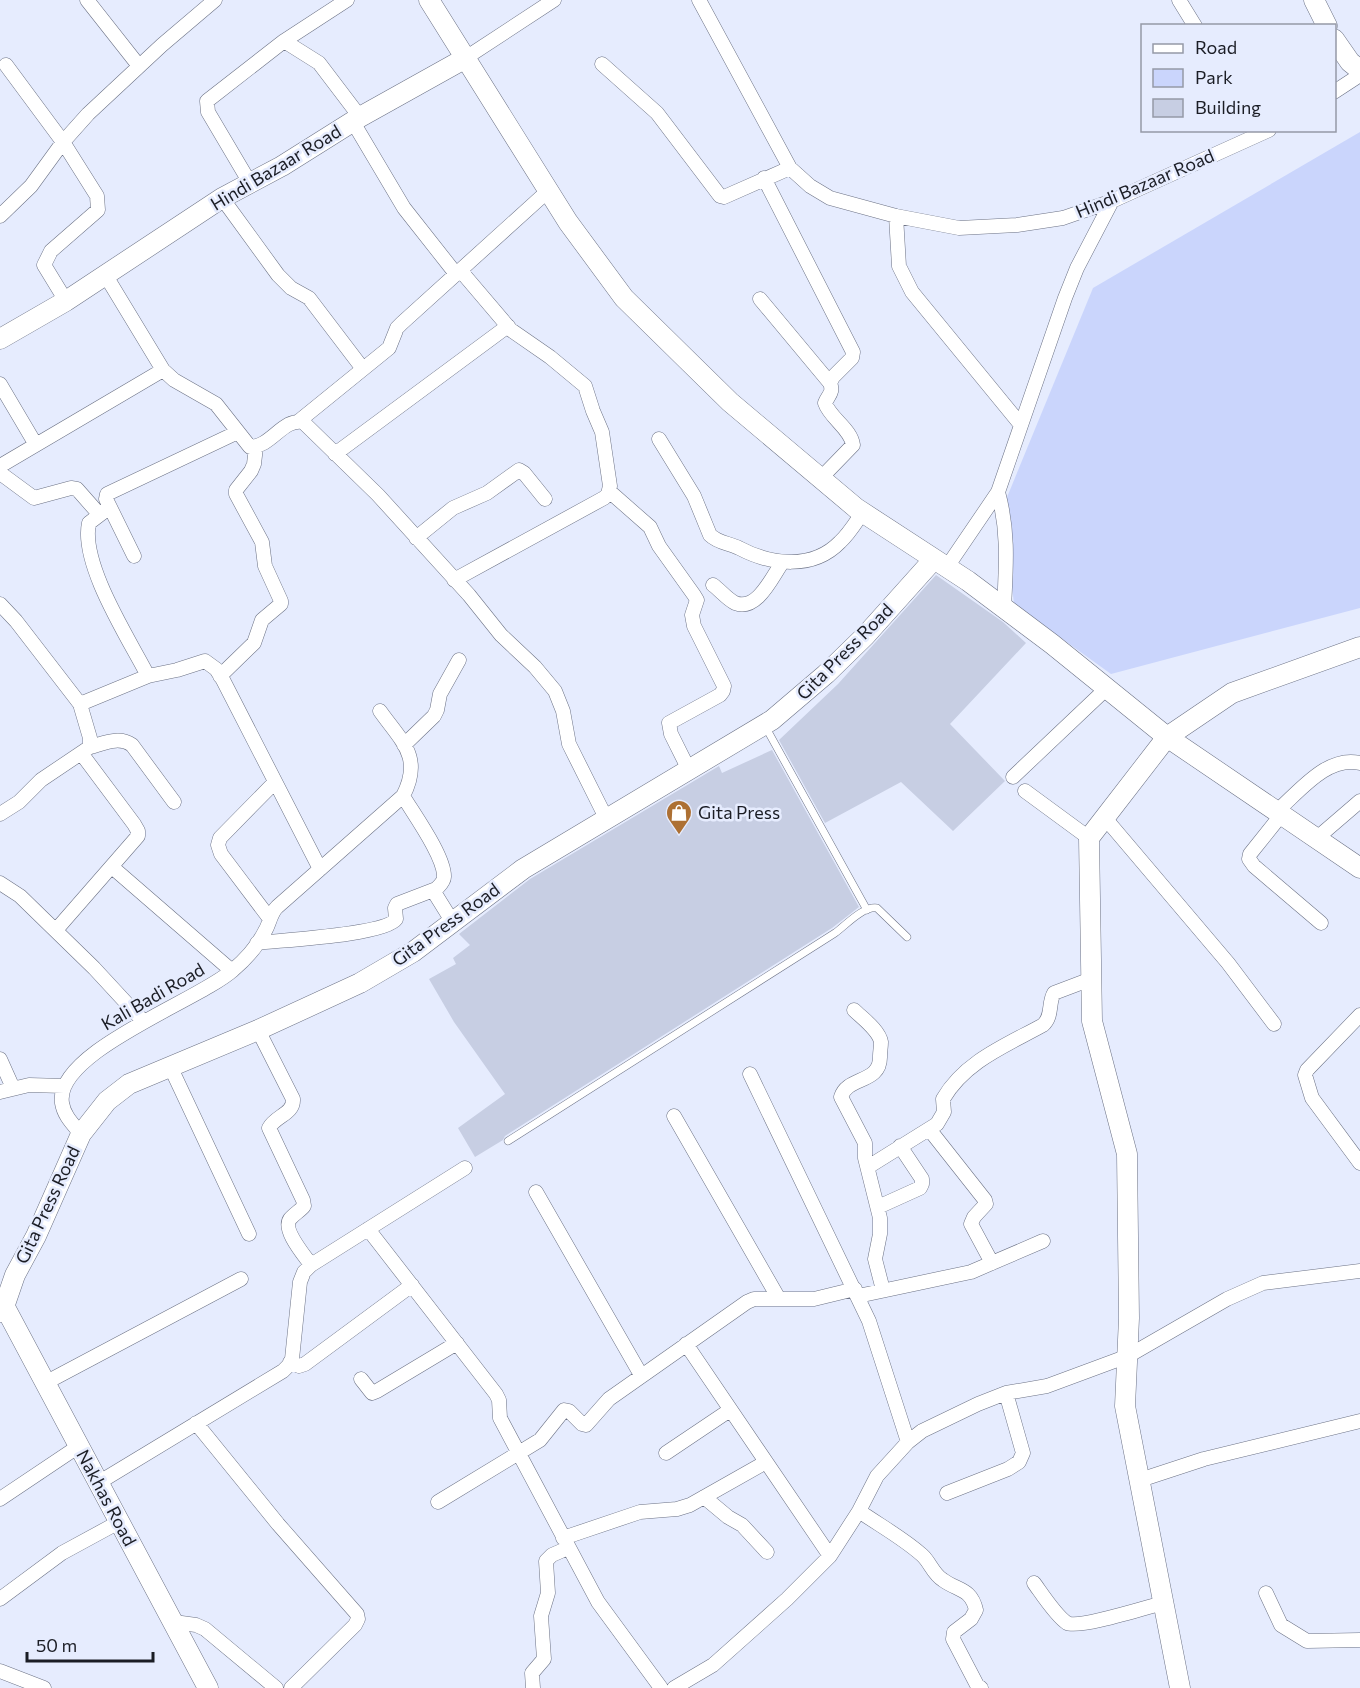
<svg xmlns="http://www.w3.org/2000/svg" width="1360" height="1688" viewBox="0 0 1360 1688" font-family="Commissioner,sans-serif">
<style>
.green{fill:#cad5fc}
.building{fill:#c7cee3}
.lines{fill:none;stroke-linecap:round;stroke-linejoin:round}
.lane-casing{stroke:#6c7285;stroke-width:8}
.street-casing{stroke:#6c7285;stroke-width:15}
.secondary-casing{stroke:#6c7285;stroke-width:21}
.lane{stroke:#fff;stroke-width:7}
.street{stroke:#fff;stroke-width:14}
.secondary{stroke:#fff;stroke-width:20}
.labels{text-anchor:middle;stroke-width:5;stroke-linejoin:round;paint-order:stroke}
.street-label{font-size:18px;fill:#1b1d25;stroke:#e6ecfe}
.poi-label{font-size:18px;fill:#1b1d25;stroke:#e6ecfe;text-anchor:start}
</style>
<rect width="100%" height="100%" fill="#e6ecfe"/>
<path class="green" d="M1360,132V608L1111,674L1014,604L1003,507L1093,288Z"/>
<path class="building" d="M936,575L1003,622L1026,643L950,724L1005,781L953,831L901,782L825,823L779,740L838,684Z
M772,750L859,907L832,928L505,1136L503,1140L475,1157L458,1128L505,1094L454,1022L429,979L456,964L453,958L470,945L459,934L530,879L719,766L722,773Z"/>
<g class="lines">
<defs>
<path id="lane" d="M765,726L867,910
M508,1141L835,933C846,925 863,906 877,908L907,937"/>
<path id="street" d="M87,0L139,66
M699,0L790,168L810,186L830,198L896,216L959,228L1017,225L1063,218L1112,201L1269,130
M1179,0L1195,26
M284,41L347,0
M464,59L554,0
M602,64L657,113L720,196L724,197L790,168
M6,65L63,142L97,196L98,210L51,251L44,265L66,301
M1334,92L1360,75
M353,122L404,208L456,274
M764,178L853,352L852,358L833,377L830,383C834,393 828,395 825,403C830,418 851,429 853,445L821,478
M250,183L208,112L207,101L284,41L319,63L360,117
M222,198L278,275L291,288L309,298L363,369
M0,216L31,186L63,142L88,114L162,45L215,0
M896,216L899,266L912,292L1021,425
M106,276L163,370L174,380L216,404L250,447C271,447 283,418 303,422L378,495L469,595L501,635L535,667L555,691L563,711L569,744L606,818
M760,299L830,383
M0,384L36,445
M299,421L389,348L397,328L402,323L549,190
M659,439L694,496L710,535C718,543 729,543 739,548C771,565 813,570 840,542C849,534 856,522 863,512
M335,454L508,326
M0,466L163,370
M0,473L34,498L71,488L77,489L99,514
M609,491L650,527L659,546L694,595L697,600L692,615L694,626L724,686L723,691L720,695L669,723L671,734L689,770
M998,492C1009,532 1006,567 1004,608
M110,507L89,523C80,564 129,639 148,676
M416,538L453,508L487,493L519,470L524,473L545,499
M134,556L106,499L107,494L238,432
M947,567L998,492L1065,298L1077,268L1112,201
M454,580L604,498L608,494L610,486L602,432L593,411L585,386L550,357L511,330L460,270
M713,585C720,590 727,599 735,603C757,612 772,577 782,563
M0,604L16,621L80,704
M220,676L254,643L262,620L281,604V601L265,566L262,542L236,494V490L251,471L254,464L256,447
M404,745L434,716L437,710L440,694L459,660
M90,747C105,743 119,736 132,745L174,802
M1013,777L1107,688
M1025,791L1089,838
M403,796C413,813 445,857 444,877C444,883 437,887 434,892L452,921
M1277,811C1299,792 1327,755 1360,763
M0,814L19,802L41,780L90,747V738L80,704L148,676L177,670L205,661L216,669L223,680L320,869
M1282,814L1250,854L1249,859L1254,866L1321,923
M1105,818L1228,963L1274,1024
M1317,838L1360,801
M112,867L232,971
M0,883L20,896L94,968L143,1021
M270,919L221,854L218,845L220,838L275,782
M56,930L138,836V831L134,824L81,753
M257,943C281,940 385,935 396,919L395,908L397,904L436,889
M854,1010C862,1018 879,1030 881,1042C881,1047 880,1052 880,1056C881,1084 847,1076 841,1097L865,1143V1158L880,1218V1234L875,1259L883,1290
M1360,1015L1307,1070L1305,1075L1312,1098L1360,1163
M258,1030L293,1099C294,1114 275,1116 269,1128L303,1200L304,1206C300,1211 294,1214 290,1219C282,1230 305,1256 311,1265
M0,1059L13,1088
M170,1066L249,1234
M750,1074L869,1321L908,1442
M0,1092L29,1085L64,1086
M674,1116L779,1299
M929,1129L985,1200L986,1204L974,1217L971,1224L992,1263
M81,1134C73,1124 64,1116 62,1103C54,1052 200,1000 233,970C246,959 258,945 265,931C270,923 270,914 277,907L403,796C423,757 402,742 380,711
M868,1167L937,1124L944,1112L943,1099C965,1061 1007,1045 1043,1025C1053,1016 1048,1003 1054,993L1091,979
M536,1192L641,1375
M878,1207L920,1188L922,1184V1179L900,1146
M368,1229L496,1394L499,1400L500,1418L598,1602L661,1688
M858,1296L971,1272L1043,1241
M686,1344L830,1556
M290,1362L299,1366L305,1364L412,1285
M361,1379L372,1393L377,1391L457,1343
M45,1383L241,1279
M196,1423L278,1524L357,1614L358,1619L355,1625L291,1688
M666,1453L730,1410
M1140,1480L1204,1459L1360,1421
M98,1483L283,1371L289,1365L292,1359L300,1282L304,1272L311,1265L465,1168
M947,1493L1008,1469L1019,1462L1023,1453L1006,1393
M704,1497L728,1517L742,1525L767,1552
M0,1499L79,1446
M438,1502L540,1440L564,1410L569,1411L582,1424L586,1425L609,1399L747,1302L754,1299H814L855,1289
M859,1511C879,1525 903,1538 922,1555C930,1562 933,1574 943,1580C958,1591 971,1588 976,1610L971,1619L954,1632L953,1639L977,1685L981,1688
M563,1538L640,1512L677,1509L690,1505L766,1462
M1034,1583C1042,1594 1056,1616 1067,1623C1079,1629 1147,1607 1163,1603
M1266,1593L1281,1625L1307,1641L1360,1640
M0,1599L62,1553L119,1522
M174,1622L196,1625L205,1629L276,1688
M0,1671L44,1688
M533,1688L532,1673L544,1659L541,1616L548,1593L546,1561L552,1555L568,1548
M674,1688L713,1665L787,1599L830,1556L859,1511L877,1476L908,1442L922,1431L978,1404L1006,1393L1047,1386L1128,1356L1227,1299L1263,1283L1360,1271"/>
<path id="secondary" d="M429,0L568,222L624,298L730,402L856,508L968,581L1052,644L1167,737L1360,868
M1314,0L1327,26
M1334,39L1350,62L1360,70
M0,339L66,301L222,198L282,166L360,117L464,59
M0,1298L208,1688
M0,1312L4,1307L15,1275L36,1236L81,1134L107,1101L129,1084L258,1030L360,983L413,952L523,869L772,720L826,674L865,636L934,559
M1180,1688L1125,1406L1129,1318L1127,1154L1092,1021L1089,838L1167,737L1232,693L1360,647"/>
</defs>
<use href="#lane" class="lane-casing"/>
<use href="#street" class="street-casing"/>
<use href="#secondary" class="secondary-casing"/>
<use href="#lane" class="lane"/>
<use href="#street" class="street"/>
<use href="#secondary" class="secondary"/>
</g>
<defs>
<symbol id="shop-pin" viewBox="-11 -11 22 30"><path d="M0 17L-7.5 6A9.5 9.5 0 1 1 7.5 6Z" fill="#ad7033" stroke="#e6ecfe"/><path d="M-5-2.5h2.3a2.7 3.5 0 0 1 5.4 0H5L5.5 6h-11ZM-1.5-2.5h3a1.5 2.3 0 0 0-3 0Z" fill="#fff"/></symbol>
</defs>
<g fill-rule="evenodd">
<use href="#shop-pin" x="664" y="798" width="30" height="40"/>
</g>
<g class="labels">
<g class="street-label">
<text transform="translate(276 168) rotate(-31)" y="6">Hindi Bazaar Road</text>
<text transform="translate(1145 184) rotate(-23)" y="6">Hindi Bazaar Road</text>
<text transform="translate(845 652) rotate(-45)" y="6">Gita Press Road</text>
<text transform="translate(446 925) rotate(-36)" y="6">Gita Press Road</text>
<text transform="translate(153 997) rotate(-30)" y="6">Kali Badi Road</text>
<text transform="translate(48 1205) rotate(-65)" y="6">Gita Press Road</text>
<text transform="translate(106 1498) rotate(62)" y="6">Nakhas Road</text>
</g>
<g class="poi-label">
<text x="698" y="819">Gita Press</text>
</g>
</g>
<rect x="1141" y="24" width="195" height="108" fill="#e6ecfe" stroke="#9599a7" stroke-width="1.5"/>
<rect x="1153" y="44" width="30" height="9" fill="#ffffff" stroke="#9599a7" stroke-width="1.5"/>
<text x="1195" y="54" font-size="18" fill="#1b1d25">Road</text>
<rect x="1153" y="69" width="30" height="18" fill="#cad5fc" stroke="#9599a7" stroke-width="1.5"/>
<text x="1195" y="84" font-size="18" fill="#1b1d25">Park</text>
<rect x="1153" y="99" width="30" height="18" fill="#c7cee3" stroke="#9599a7" stroke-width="1.5"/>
<text x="1195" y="114" font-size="18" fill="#1b1d25">Building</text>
<path d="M27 1652v9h126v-9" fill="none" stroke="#1b1d25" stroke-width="3"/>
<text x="36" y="1652" font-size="18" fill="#1b1d25" stroke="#e6ecfe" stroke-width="4.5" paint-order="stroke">50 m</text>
</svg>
